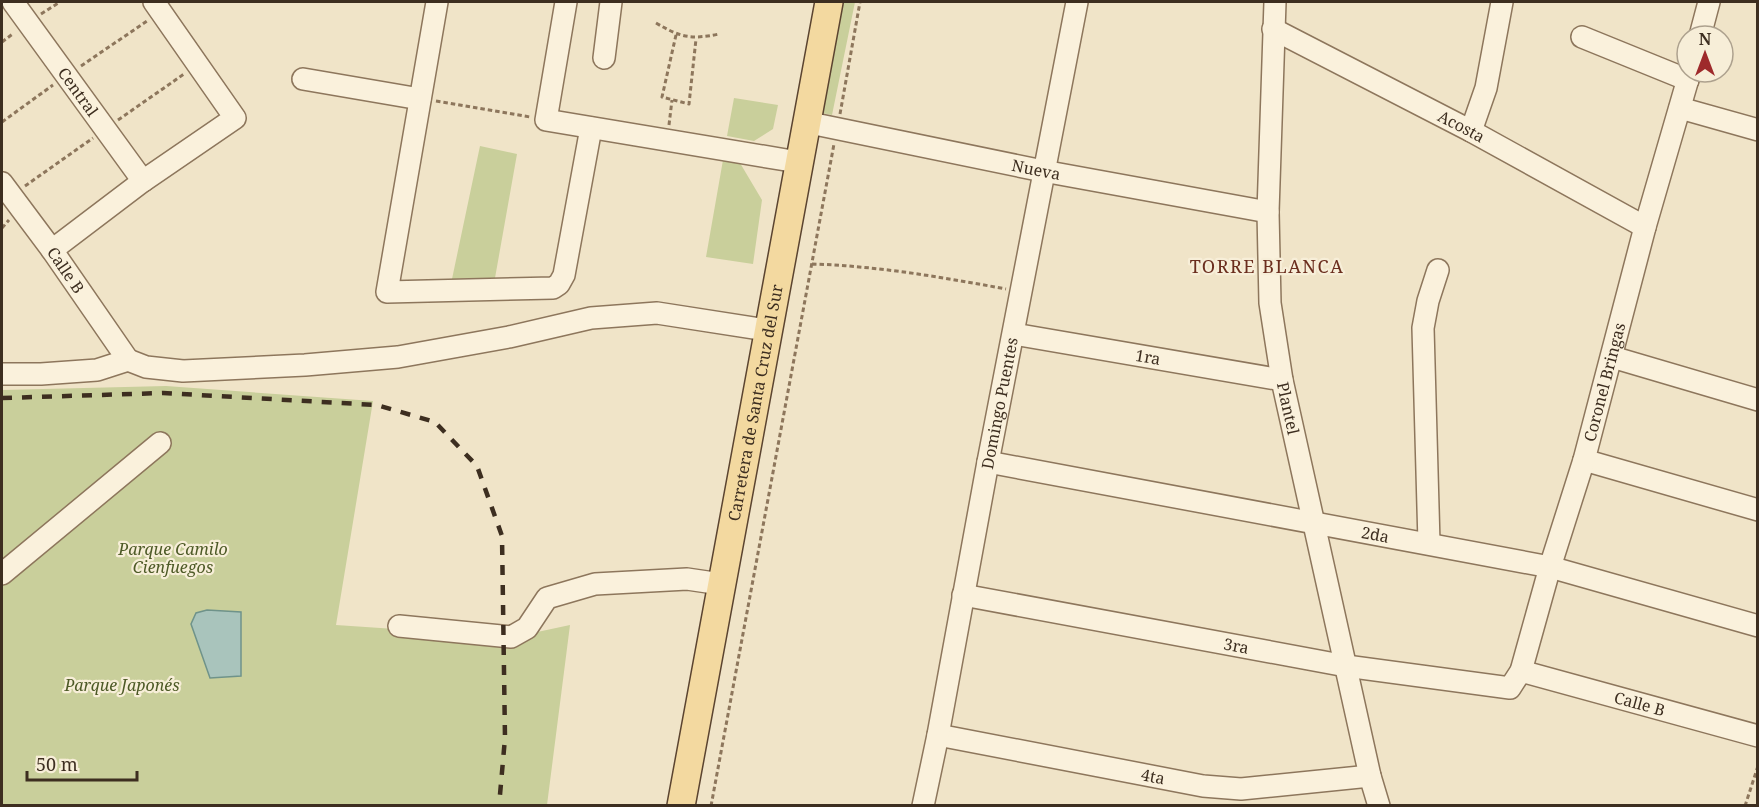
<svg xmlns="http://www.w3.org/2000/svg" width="1759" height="807" viewBox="0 0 1759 807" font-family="'Noto Serif',serif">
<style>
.green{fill:#c9cf9b}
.water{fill:#a9c4bc;stroke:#6f938a;stroke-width:1.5}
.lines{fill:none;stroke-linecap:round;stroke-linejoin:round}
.stream{stroke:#6f938a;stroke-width:4.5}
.minor-casing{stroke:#8d765c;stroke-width:24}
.major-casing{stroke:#5b4430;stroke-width:30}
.path{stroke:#8d765c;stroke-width:3;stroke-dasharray:4.5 3;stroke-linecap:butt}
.minor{stroke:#faf1dc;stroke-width:21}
.major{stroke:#f3d9a0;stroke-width:27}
.rail{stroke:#3d2e20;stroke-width:4.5;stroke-dasharray:10 10;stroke-linecap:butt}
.labels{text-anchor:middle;stroke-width:4.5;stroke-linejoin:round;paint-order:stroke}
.street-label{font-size:16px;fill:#3d2e20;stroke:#f7eed8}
.park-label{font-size:16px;font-style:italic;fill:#4d5a26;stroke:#f7eed8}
.neighbourhood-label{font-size:18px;letter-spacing:1.5px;fill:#6b2e1e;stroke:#f7eed8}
</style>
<rect width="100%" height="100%" fill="#f0e4c8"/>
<path class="green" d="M838,2H855L832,115L817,112Z
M734,98L778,105L773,129L754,141L727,136Z
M480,146L517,154L495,278L452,279Z
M723,160L740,163L762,200L753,264L706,257Z
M166,386L373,401L336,625L514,637L570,625L547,805H2V390Z"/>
<path class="water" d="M207,610L241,612V676L210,678L191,624L196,613Z"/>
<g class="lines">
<path class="stream" d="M1757,806L1758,805"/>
<defs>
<g id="minor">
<path id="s1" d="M13,2L143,181"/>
<path d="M437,2L387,292L553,288L559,284L564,275L591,128"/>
<path d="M566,2L546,120L798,162"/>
<path id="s2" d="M1275,2L1268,212L1270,303L1282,380L1370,776L1379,806"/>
<path id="s3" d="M1273,29L1471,131L1645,227"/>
<path d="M1700,36L1709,2"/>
<path d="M1582,37L1688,80"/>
<path d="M604,58L611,2"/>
<path d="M303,79L420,99"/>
<path d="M1680,108L1758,130"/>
<path id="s4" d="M805,122L1043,171L1268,212"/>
<path d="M1471,131L1486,88L1502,2"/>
<path id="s5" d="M2,183L52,250L128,360"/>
<path d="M52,250L143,181L235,118L154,2"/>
<path id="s6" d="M1014,334L1282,380"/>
<path d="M1612,357L1758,400"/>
<path d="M2,374H41L97,370L128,360L146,367L183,371L305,365L398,357L509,337L591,318L657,313L767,330"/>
<path d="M1584,460L1758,510"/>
<path id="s7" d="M988,462L1550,567L1758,626"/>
<path d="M1429,543L1423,328L1428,301L1438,270"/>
<path d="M2,574L160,443"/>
<path id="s8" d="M963,595L1346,666L1510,688L1521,671L1550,567L1584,460L1645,227L1690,72"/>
<path d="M399,626L511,637L527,628L547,598L595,584L687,579L721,584"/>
<path id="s9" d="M1521,671L1758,736"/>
<path id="s10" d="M938,735L1203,786L1241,789L1370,776"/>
<path id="s11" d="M923,806L938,735L988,462L1077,2"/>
</g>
<g id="major">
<path id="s12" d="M681,806L829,2"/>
</g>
</defs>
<use href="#minor" class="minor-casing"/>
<use href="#major" class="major-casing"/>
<path class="path" d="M41,14L60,2
M656,23C680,37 690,40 719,34
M676,35L662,97L689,104L696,39
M2,42L14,33
M81,66L147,21
M436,101L530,117
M840,114L860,2
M118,120L184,74
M2,122L53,85
M669,125L672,100
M25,186L93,138
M2,228L9,220
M812,264C877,266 941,277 1006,289
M711,806L834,144
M1745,806L1758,766"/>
<use href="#minor" class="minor"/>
<use href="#major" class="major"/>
<path class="rail" d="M2,398L163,393L377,405L435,422L477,466L502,536L505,738L499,806"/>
</g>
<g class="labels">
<g class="street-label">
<text dy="6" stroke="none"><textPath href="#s1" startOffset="111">Central</textPath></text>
<text dy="6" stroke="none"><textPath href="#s3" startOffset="212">Acosta</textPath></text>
<text dy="6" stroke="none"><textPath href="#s4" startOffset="236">Nueva</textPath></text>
<text dy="6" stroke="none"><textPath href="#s5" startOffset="108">Calle B</textPath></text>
<text dy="6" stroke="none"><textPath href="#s6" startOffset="136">1ra</textPath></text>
<text dy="6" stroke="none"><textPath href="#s8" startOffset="876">Coronel Bringas</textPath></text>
<text dy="6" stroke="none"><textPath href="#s12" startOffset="410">Carretera de Santa Cruz del Sur</textPath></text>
<text dy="6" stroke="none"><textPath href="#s11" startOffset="410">Domingo Puentes</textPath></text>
<text dy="6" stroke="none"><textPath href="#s2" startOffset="408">Plantel</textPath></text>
<text dy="6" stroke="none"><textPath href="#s7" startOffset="394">2da</textPath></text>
<text dy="6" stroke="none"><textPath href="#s8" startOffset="278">3ra</textPath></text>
<text dy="6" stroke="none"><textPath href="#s9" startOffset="123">Calle B</textPath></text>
<text dy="6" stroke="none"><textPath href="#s10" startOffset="219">4ta</textPath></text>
</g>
<g class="park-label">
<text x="173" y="555">Parque Camilo<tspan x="173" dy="18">Cienfuegos</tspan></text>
<text x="122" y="691">Parque Japonés</text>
</g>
<g class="neighbourhood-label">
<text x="1267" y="273">TORRE BLANCA</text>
</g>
</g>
<rect width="1759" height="807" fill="none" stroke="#3d2e20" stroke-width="6"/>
<g transform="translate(1705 54)"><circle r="28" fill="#f7eed8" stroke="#ada18e" stroke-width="1.5"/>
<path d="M0-4.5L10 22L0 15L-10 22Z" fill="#9e2a2b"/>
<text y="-9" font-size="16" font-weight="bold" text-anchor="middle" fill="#3d2e20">N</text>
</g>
<path d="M27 771v9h110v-9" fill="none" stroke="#3d2e20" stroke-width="3"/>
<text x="36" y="771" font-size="18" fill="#3d2e20" stroke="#f7eed8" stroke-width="4.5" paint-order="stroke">50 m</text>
</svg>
